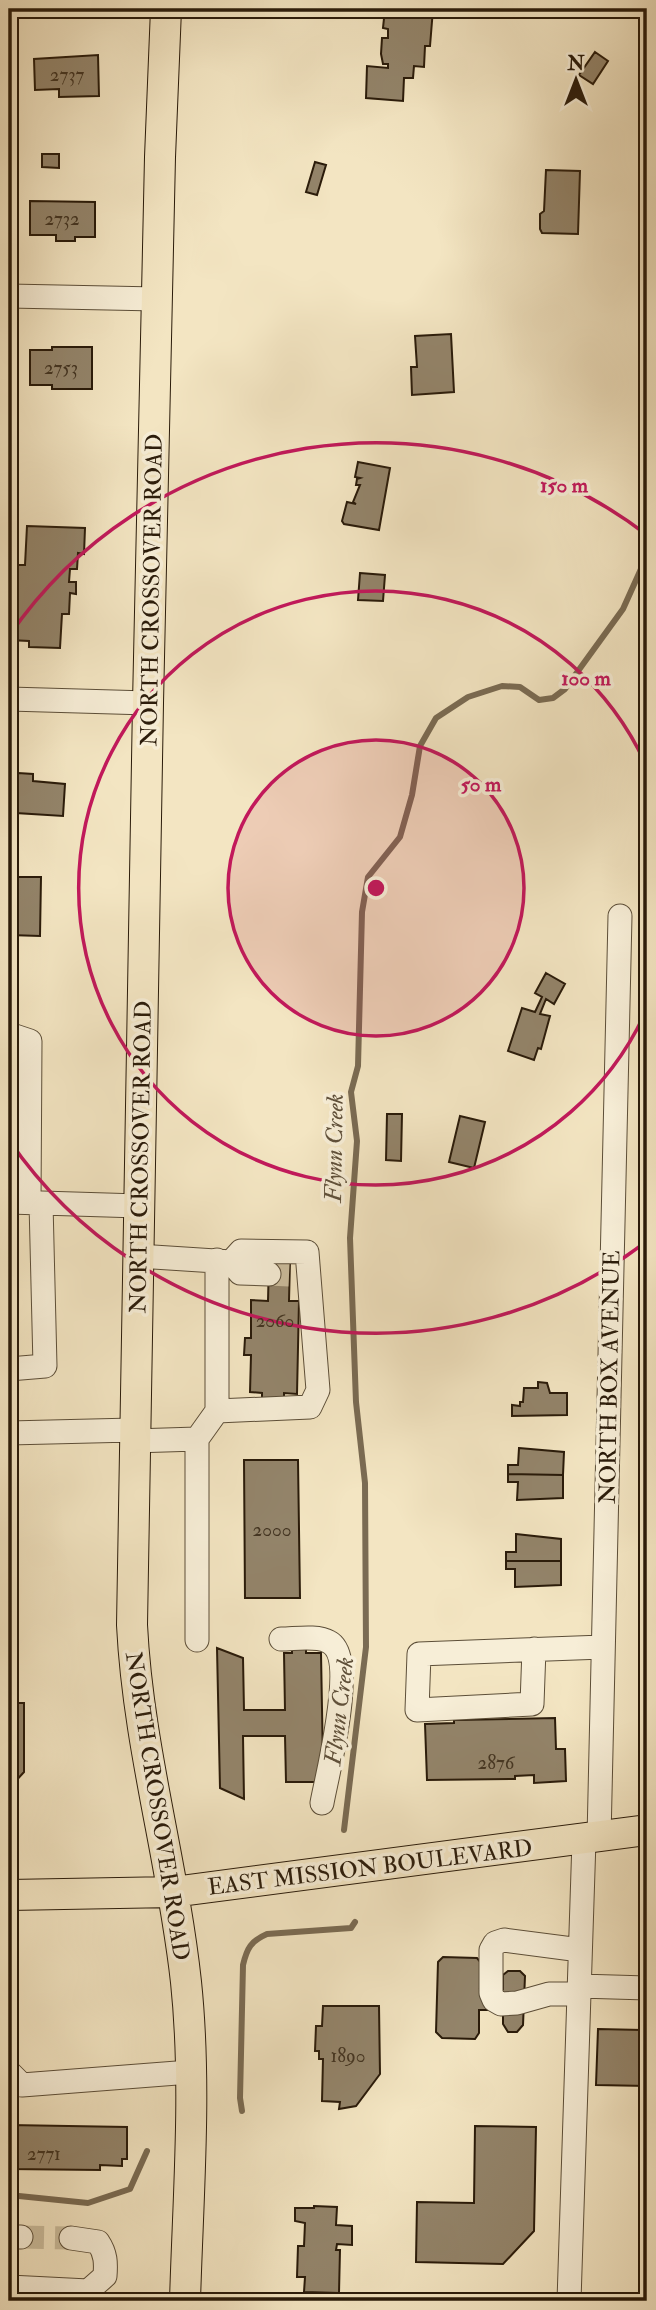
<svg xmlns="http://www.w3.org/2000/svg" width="656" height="2310" viewBox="0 0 656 2310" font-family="'IM FELL Double Pica',serif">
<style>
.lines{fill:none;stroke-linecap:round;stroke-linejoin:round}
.stream{stroke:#7a6b53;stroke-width:6}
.building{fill:#93846a;stroke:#2a1b0a;stroke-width:2}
.minor-tunnel{stroke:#cbbd9d;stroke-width:23;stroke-dasharray:23 11;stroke-linecap:butt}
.minor-casing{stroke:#5c4e38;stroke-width:25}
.major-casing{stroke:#2a1b0a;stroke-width:32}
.minor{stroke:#f7eed7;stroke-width:23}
.major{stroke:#f3e5c2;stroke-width:30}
.ring{fill:none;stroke:#c2185b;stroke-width:3.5}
.labels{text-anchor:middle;stroke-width:7;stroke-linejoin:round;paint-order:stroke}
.number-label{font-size:19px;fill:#443522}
.street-label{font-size:23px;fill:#2a1b0a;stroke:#f7eed7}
.water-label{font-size:24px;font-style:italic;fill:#5f503a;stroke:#f7eed7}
.centre{fill:#c2185b;stroke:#f7eed7;stroke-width:3.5}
.ring-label{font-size:21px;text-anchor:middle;font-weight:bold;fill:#c2185b;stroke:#f7eed7;stroke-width:7;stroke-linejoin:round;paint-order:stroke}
</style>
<rect width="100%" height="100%" fill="#f3e5c2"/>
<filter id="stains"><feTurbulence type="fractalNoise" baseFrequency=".00286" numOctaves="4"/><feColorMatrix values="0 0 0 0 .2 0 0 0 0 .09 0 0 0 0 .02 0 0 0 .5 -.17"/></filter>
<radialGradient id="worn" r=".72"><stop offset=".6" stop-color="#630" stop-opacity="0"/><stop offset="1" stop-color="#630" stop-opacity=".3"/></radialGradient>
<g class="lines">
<path class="stream" d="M344,1830L366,1647L365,1483L356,1402L350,1238L357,1141L351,1092L358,1066L362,912L368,877L400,837L412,795L420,746L436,718L468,697L502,686L520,687L539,700L553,698L565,689L623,609L641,569L647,537
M242,2111L240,2098L243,1965C247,1948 251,1941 267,1934L351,1928L355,1922
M9,2195L88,2203L130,2189L147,2151"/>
</g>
<path class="building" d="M385,9H433L430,46H425L424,67L414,66L413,78H404L403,101L366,98L367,66L388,68V64H383L381,54L382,38H388V29L383,28Z
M595,52L608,61L593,84L579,75Z
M98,55L99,96L59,97V89L35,90L34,59Z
M9,56H13L12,90H9Z
M42,154H59V168L42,167Z
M315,162L326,165L317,195L306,192Z
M546,170L580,171L578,234L542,233L540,229V214L544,211Z
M30,201L95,202V237H75V241H56V235H30Z
M451,334L454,392L412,395L411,367H417L415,336Z
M9,345L13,346L12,383H9Z
M52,347H92V389H52V385H30V350H52Z
M358,462L390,468L379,530L344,524L342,521L347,502L356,504L353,502L360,485H356L357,479L360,478L355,477Z
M27,526L85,528L84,554L78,553L77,569H70L69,582H76V594L70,593L69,614H62L60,648L29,647V641L9,640L10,604H17L18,565H25Z
M360,573L385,575L383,601L358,600Z
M18,773L33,774V781L65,784L63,816L16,813Z
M9,877H41L40,936L9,935Z
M546,973L565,984L554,1004L546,999L540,1014L550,1016L541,1049L538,1048L534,1060L508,1051L522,1008L535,1012L542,997L535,993Z
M9,1110H12L11,1165H9Z
M387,1114H402L401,1161L386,1160Z
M460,1116L485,1122L474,1168L449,1162Z
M269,1260L290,1261L289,1301H299L297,1394L284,1393V1401H262V1393L250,1392L251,1355H244L245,1338H251V1300L268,1301Z
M9,1275L12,1350H9Z
M538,1382L547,1383L550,1393H567V1415L512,1416V1405L520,1406V1402H523L524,1388H538Z
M519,1448L564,1452L563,1475L508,1474V1465H518Z
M244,1460H298L300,1598H245Z
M508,1474L563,1475V1498L517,1500L518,1482H508Z
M516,1534L561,1539V1561H506V1552H516Z
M506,1561H561V1585L515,1587V1569H506Z
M292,1646H306V1653H321L323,1764L319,1782H286L285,1736H243L244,1799L220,1788L217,1648L243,1658L244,1710H285L284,1653H292Z
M9,1703H24V1772L14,1783H9Z
M555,1718L556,1749H565L566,1781L534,1783V1775L515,1776V1779L427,1780L425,1724L454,1723V1720Z
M443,1957L477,1958L482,1964L480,1988L503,1989V1975L508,1971H520L525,1976L523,2025L517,2032H508L503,2024V2010H479V2033L475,2039L442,2038L436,2032L438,1962Z
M323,2006H379L380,2074L356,2106L339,2109L340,2102L322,2101L323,2059H319V2051H315L316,2026H322Z
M598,2029L642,2030L641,2048L647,2049V2086L596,2085Z
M9,2125L127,2127V2159H122V2166L100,2165V2170L9,2169Z
M475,2126L536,2127L534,2231L503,2264L416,2262L417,2202L474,2203Z
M314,2206L337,2207L336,2225L352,2226V2245L337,2244L336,2250H340L339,2293L304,2292L305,2277H297L298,2246H304L305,2223L295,2221V2208H314Z"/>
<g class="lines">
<path class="minor-tunnel" d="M269,1274L289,1275
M21,2237L71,2238"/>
<defs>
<path id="minor" d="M9,296L157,299
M9,699L148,703
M9,1034L30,1041L29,1202
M9,1202L139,1206
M138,1256L231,1262L240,1273L269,1274
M9,1369L45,1366L41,1203
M217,1411V1260
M9,1433L133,1430
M197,1439L217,1411L310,1407L318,1390L307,1252L241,1251L231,1262
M133,1441L197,1439V1640
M281,1639C295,1639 317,1635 329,1642C358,1657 327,1775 322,1803
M534,1649L532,1704L417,1710L419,1654L603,1647
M599,1838L620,916
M579,1986L647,1988
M579,1994H549L517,2003L501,2004L494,2000L491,1993V1950L495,1943L504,1940L580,1950
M9,2072L22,2085L190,2072
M9,2237H21
M9,2287L88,2291L105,2276C106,2263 106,2254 98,2242L71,2238
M569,2301L584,1840"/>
<path id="major" d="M166,9L160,157L148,703L132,1625C138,1746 173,1862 186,1982C197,2087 188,2196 185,2301
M9,1895L173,1892L647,1830"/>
</defs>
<use href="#minor" class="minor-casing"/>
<use href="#major" class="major-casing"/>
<use href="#minor" class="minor"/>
<use href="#major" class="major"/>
</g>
<circle cx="376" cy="888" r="148" fill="#c2185b" fill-opacity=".12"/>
<g class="ring">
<circle cx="376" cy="888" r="148"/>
<path d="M646 1011A297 297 0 1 1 646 765"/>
<path d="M647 1241A445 445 0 0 1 9 1140M9 636A445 445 0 0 1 647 535"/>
</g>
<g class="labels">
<g class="number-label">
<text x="67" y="81">2737</text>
<text x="62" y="225">2732</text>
<text x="61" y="374">2753</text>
<text x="275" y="1327">2060</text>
<text x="272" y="1536">2000</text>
<text x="496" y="1769">2876</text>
<text x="348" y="2062">1890</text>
<text x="44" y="2160">2771</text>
</g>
<g class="street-label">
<text transform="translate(151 590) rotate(-89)" y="8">NORTH CROSSOVER ROAD</text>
<text transform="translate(140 1157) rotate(-89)" y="8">NORTH CROSSOVER ROAD</text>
<text transform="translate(609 1377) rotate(-89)" y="8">NORTH BOX AVENUE</text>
<text transform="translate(158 1806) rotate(81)" y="8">NORTH CROSSOVER ROAD</text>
<text transform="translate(370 1867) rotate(-7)" y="8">EAST MISSION BOULEVARD</text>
</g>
<g class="water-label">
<text transform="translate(334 1148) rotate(-89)" y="8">Flynn Creek</text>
<text transform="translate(339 1711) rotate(-83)" y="8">Flynn Creek</text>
</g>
</g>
<circle cx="376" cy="888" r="10" class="centre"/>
<g class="ring-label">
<text x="564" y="492">150 m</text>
<text x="586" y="685">100 m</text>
<text x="481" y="791">50 m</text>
</g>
<rect width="656" height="2310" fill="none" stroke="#f3e5c2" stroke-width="35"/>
<rect x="10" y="10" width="635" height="2289" fill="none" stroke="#2a1b0a" stroke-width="3.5"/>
<rect x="18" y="18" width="621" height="2275" fill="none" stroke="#2a1b0a" stroke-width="2"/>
<g transform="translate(576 80)" stroke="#f7eed7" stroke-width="5" paint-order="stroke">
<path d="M0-5L12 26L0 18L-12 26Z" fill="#2a1b0a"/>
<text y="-10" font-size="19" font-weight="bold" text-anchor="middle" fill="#2a1b0a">N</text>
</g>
<rect width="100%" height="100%" filter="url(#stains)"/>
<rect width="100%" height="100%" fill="url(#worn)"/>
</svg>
